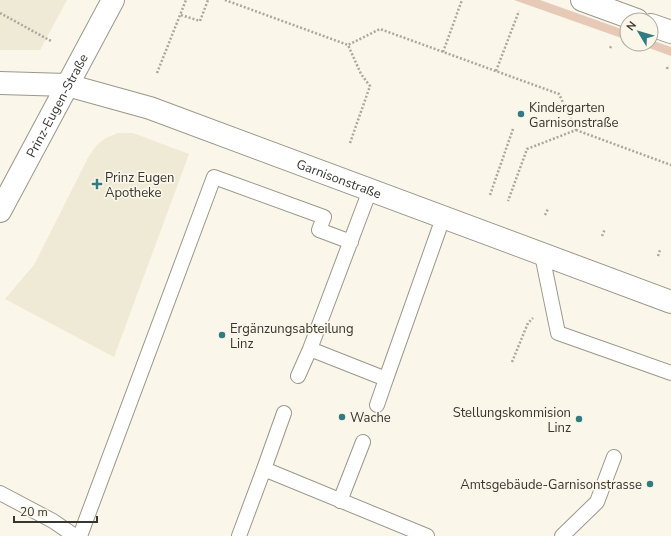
<svg xmlns="http://www.w3.org/2000/svg" width="671" height="536" viewBox="0 0 671 536" font-family="'Nunito Sans',sans-serif">
<style>
.built{fill:#efead5}
.green{fill:#e7c9b8}
.lines{fill:none;stroke-linecap:round;stroke-linejoin:round}
.service-casing{stroke:#9a978b;stroke-width:16}
.minor-casing{stroke:#9a978b;stroke-width:24}
.secondary-casing{stroke:#9a978b;stroke-width:24}
.path{stroke:#aaa79d;stroke-width:2.5;stroke-dasharray:2 2;stroke-linecap:butt}
.service{stroke:#fff;stroke-width:14}
.minor{stroke:#fff;stroke-width:22}
.secondary{stroke:#fff;stroke-width:22}
.poi-dot{fill:#337b82;stroke:#faf6e9;stroke-width:1.5}
.labels{text-anchor:middle;stroke-width:3.5;stroke-linejoin:round;paint-order:stroke}
.street-label{font-size:13px;fill:#373631;stroke:#faf6e9}
.poi-label{font-size:13px;fill:#373631;stroke:#faf6e9;text-anchor:start}
</style>
<rect width="100%" height="100%" fill="#faf6e9"/>
<path class="built" d="M0,0H67L40,50H0Z
M118,133H133L189,154L114,357L5,299L34,265L89,156L97,145L106,138Z"/>
<path class="green" d="M514,0H540L627,31V40Z
M651,40L671,47V56L638,44H651Z"/>
<g class="lines">
<defs>
<path id="service" d="M370,190L310,349L386,379L443,218
M542,255L558,333L671,373
M298,376L310,349
M377,405L386,379
M264,469L284,413
M0,493L53,521L75,536
M340,501L363,442
M80,536L214,177L324,217L319,230L351,242
M239,536L264,469L427,536
M562,536L597,502L614,457"/>
<g id="minor">
<path d="M582,0L637,20"/>
<path d="M651,25L671,32"/>
<path id="s1" d="M0,83L67,85L150,108L671,302"/>
</g>
<g id="secondary">
<path id="s2" d="M0,211L113,0"/>
</g>
</defs>
<use href="#service" class="service-casing"/>
<use href="#minor" class="minor-casing"/>
<use href="#secondary" class="secondary-casing"/>
<path class="path" d="M225,0L348,45
M0,13L51,41
M181,15L200,21L208,0
M610,48L612,45
M443,52L462,0
M667,69L668,65
M496,71L519,11
M157,73L186,0
M576,130L671,165
M350,143L370,86L361,74L348,45L380,29L559,94L576,130L527,149L508,201
M490,195L513,129
M545,215L548,209
M602,236L605,229
M658,256L660,250
M512,362L528,323L533,318"/>
<use href="#service" class="service"/>
<use href="#minor" class="minor"/>
<use href="#secondary" class="secondary"/>
</g>
<g class="poi-dot">
<circle cx="521" cy="114" r="4"/>
<path d="M95 178h4v4h4v4h-4v4h-4v-4h-4v-4h4z"/>
<circle cx="222" cy="335" r="4"/>
<circle cx="342" cy="417" r="4"/>
<circle cx="579" cy="419" r="4"/>
<circle cx="650" cy="484" r="4"/>
</g>
<g class="labels">
<g class="street-label">
<text dy="5" stroke="none"><textPath href="#s2" startOffset="120">Prinz-Eugen-Straße</textPath></text>
<text dy="5" stroke="none"><textPath href="#s1" startOffset="355">Garnisonstraße</textPath></text>
</g>
<g class="poi-label">
<text x="529" y="112">Kindergarten<tspan x="529" dy="15">Garnisonstraße</tspan></text>
<text x="105" y="182">Prinz Eugen<tspan x="105" dy="15">Apotheke</tspan></text>
<text x="230" y="333">Ergänzungsabteilung<tspan x="230" dy="15">Linz</tspan></text>
<text x="571" y="417" text-anchor="end">Stellungskommision<tspan x="571" dy="15">Linz</tspan></text>
<text x="350" y="422">Wache</text>
<text x="642" y="489" text-anchor="end">Amtsgebäude-Garnisonstrasse</text>
</g>
</g>
<g transform="translate(639 32) rotate(308)"><circle r="19" fill="#faf6e9" stroke="#aca99f"/>
<path d="M0-3L7 15L0 10L-7 15Z" fill="#337b82"/>
<text y="-6" font-size="11" font-weight="bold" text-anchor="middle" fill="#373631">N</text>
</g>
<path d="M14 516v6h83v-6" fill="none" stroke="#373631" stroke-width="2"/>
<text x="20" y="516" font-size="12" fill="#373631" stroke="#faf6e9" stroke-width="3" paint-order="stroke">20 m</text>
</svg>
